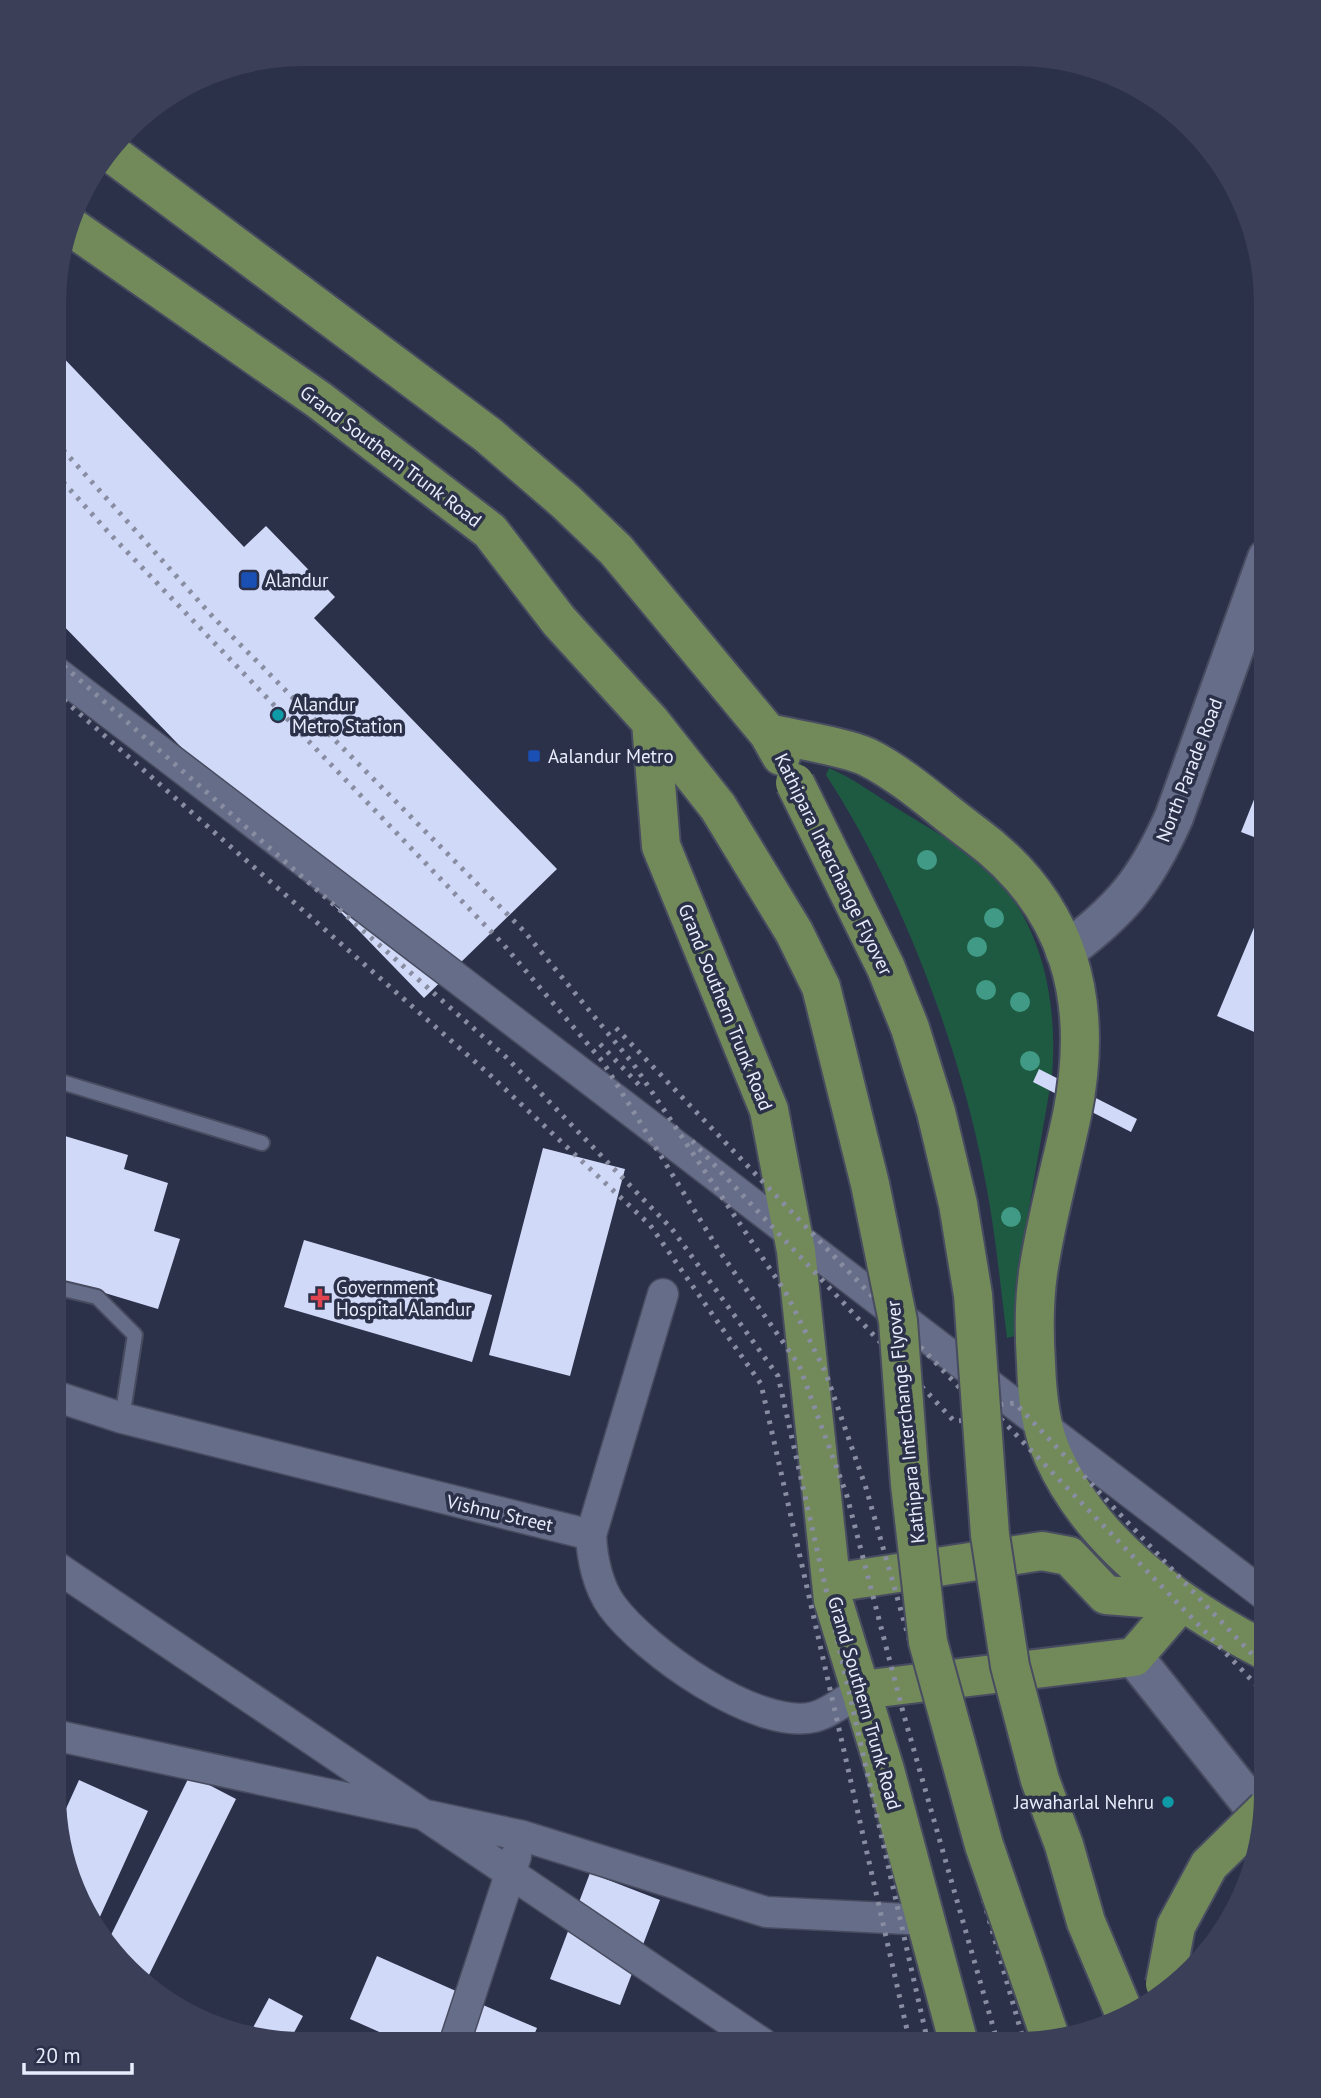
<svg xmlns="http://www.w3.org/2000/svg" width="1321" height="2098" viewBox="0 0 1321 2098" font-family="'PT Sans',sans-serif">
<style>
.green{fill:#1e5942}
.building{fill:#d1d9f8}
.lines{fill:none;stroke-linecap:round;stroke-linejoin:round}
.lane-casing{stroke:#484c60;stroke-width:18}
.street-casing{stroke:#484c60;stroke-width:33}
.secondary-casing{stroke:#484c60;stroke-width:42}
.primary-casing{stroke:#484c60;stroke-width:42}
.lane{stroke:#666d88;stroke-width:14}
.street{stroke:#666d88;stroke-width:30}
.secondary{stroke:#666d88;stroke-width:38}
.primary{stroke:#728a59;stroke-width:38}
.rail{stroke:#888da1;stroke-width:5;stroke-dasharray:3.5 7;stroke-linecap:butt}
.primary-bridge-casing{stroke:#484c60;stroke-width:42;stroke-linecap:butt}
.primary-bridge{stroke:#728a59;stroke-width:38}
.tree{fill:#409a85}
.transit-dot{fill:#1a4fb4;stroke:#2c314a;stroke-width:2.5}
.culture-dot{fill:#0f9aa8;stroke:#2c314a;stroke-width:2.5}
.health-dot{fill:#e0444e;stroke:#2c314a;stroke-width:2.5}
.labels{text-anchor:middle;stroke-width:7;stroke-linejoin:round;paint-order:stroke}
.street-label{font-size:19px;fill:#e8ecfc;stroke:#2c314a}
.poi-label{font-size:19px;fill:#e8ecfc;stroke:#2c314a;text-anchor:start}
</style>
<rect width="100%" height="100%" fill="#2c314a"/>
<path class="green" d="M829,768C855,779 879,798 903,812C927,827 972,852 991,872C1043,925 1058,1004 1052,1076L1015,1289V1336L1007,1338C1000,1283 995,1228 984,1174C959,1043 899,887 826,775Z"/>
<path class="building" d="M56,350L244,547L266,526L335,597L314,618L557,869L424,998L56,618Z
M1263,777L1267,779V842L1241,832Z
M1266,899H1267L1266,1037L1217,1016Z
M1039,1069L1137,1119L1131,1132L1033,1082Z
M55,1133L128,1155L124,1169L168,1183L154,1231L180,1239L158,1309L55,1278Z
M543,1148L625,1169L570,1376L489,1355Z
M304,1240L492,1295L472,1362L284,1307Z
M190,1775L236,1799L145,1983L110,1937Z
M79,1780L148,1811L98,1921L73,1889L60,1822Z
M590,1873L660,1900L620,2005L550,1979Z
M377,1956L465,1995L444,2042H402L350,2019Z
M269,1998L303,2016L289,2042H272L250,2033Z
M483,2005L537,2028L531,2042H467Z"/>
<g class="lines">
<defs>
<path id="lane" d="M55,1080L262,1143
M55,1287L97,1297L135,1335L122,1418"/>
<path id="street" d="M56,672L1266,1596
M55,1396L122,1418L591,1535C592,1559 598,1587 612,1606C644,1650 757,1731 814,1717C830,1713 847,1699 861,1690
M591,1535L663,1294
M55,1566L762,2043
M54,1735L523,1836L766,1912L927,1920
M455,2042L516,1856"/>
<path id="secondary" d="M1065,952C1121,910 1145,882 1174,817L1267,558
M1134,1657L1264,1820"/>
<path id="primary" d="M111,153L488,435L566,502L616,550L768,733L781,756
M70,226L319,400L490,531L559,621L651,722L718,807
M651,722L661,846L769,1110L796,1251L833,1600L885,1770L959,2044
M768,733C793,739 846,747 867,757C905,776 940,809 974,834C1070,905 1095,1000 1072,1115C1061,1167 1046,1219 1038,1273C1034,1302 1034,1333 1036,1363C1037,1394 1040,1427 1053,1456C1093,1545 1182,1608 1266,1651
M832,1583L1042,1551L1069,1556L1106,1595L1182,1601
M861,1690L1134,1657L1182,1601"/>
</defs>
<use href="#lane" class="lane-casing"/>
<use href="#street" class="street-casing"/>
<use href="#secondary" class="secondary-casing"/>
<use href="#primary" class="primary-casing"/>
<use href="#lane" class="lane"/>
<use href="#street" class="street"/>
<use href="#secondary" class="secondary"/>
<use href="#primary" class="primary"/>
<path class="rail" d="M56,442L213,617L524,931L634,1065L786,1293L825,1371L866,1488L1024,2042
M56,474L110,534L503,944L603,1062L720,1252L799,1365L847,1496L903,1712L998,2044
M56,659L506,1057L672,1229L778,1376L928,2043
M56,693L489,1074L650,1225L761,1384L910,2043
M616,1028L978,1407L1015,1403L1266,1669
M600,1044L641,1087
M692,1141L954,1421L1000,1418L1266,1695"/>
<defs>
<path id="primary-bridge" d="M795,783L886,968L910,1028L936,1112L958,1204L973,1295L990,1535L1010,1666L1040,1780L1064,1845L1086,1922L1125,2015
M718,807L794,932L821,987L870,1184L898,1321L910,1484L928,1642L984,1845L1050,2037
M1165,1984L1176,1926L1209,1865L1266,1809"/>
</defs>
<use href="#primary-bridge" class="primary-bridge-casing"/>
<use href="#primary-bridge" class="primary-bridge"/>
</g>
<g class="tree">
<circle cx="927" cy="860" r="10"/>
<circle cx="994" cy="918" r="10"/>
<circle cx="977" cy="947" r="10"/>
<circle cx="986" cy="990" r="10"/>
<circle cx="1020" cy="1002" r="10"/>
<circle cx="1030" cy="1061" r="10"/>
<circle cx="1011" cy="1217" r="10"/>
</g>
<g class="transit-dot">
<rect x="240" y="571" width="18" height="18" rx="3.5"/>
<rect x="527" y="749" width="14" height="14" rx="3.5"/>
</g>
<g class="culture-dot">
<circle cx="278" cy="715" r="7"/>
<circle cx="1168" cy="1802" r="7"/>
</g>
<path class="health-dot" d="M316.5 1287.5h7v7h7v7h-7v7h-7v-7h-7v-7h7z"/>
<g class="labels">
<g class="street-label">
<text transform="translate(391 456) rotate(37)" y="7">Grand Southern Trunk Road</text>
<text transform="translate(1189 770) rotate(-69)" y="7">North Parade Road</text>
<text transform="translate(834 864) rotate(64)" y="7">Kathipara Interchange Flyover</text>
<text transform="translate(726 1007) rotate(68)" y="7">Grand Southern Trunk Road</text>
<text transform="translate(905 1422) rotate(-96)" y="7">Kathipara Interchange Flyover</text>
<text transform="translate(500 1513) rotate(13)" y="7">Vishnu Street</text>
<text transform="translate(865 1703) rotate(74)" y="7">Grand Southern Trunk Road</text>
</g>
<g class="poi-label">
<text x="265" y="587">Alandur</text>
<text x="292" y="711">Alandur<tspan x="292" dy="22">Metro Station</tspan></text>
<text x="548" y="763">Aalandur Metro</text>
<text x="336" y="1294">Government<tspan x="336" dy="22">Hospital Alandur</tspan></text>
<text x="1154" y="1809" text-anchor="end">Jawaharlal Nehru</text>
</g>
</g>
<path d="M0 0H1321V2098H0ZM304 66H1016A238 238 0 0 1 1254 304V1794A238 238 0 0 1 1016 2032H304A238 238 0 0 1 66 1794V304A238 238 0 0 1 304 66Z" fill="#3b4058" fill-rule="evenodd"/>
<path d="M24 2063v10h108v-10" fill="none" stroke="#e8ecfc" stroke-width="3.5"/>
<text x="35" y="2063" font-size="21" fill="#e8ecfc" stroke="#2c314a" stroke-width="5" paint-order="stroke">20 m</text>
</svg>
